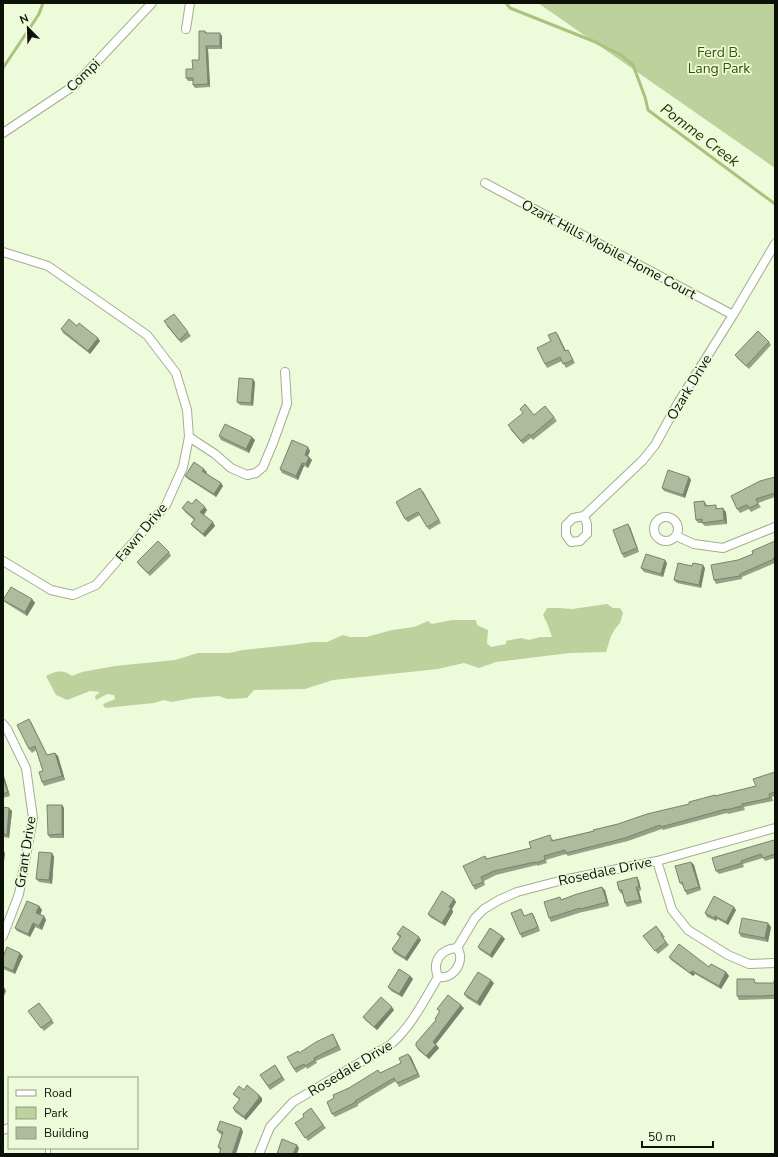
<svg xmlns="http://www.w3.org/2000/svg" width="778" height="1157" viewBox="0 0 778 1157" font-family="'Nunito Sans',sans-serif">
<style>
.green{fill:#bdd19c}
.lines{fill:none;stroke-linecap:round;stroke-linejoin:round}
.stream{stroke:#a9c27c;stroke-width:3}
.lane-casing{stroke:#a2ae90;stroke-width:6}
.street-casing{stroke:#a2ae90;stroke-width:10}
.lane{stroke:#fff;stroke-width:4}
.street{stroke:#fff;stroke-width:8}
.wall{fill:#96a187}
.shaded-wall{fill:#7a836e}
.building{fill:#afbb9d;stroke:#7a836e}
.labels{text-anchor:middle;stroke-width:3.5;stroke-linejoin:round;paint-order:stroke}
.park-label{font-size:14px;fill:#3c5000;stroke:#eefbdb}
.street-label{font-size:14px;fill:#0d1006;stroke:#eefbdb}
.water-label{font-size:15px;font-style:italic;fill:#253400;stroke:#eefbdb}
</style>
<rect width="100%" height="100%" fill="#eefbdb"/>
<path class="green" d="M538,3H775V168Z
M607,604L613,608H620L623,613L620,623L615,629L611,636L606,652L570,653L496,662L479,668L464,663L438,669L333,680L305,689L254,690L247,698L227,699L219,696L193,698L172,702L164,700L154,703L105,708L103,704L115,699L114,695L107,694L96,700L95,696L100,692L90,691L67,700L56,695L46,676C55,671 63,669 72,676L82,672L115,666L175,660L198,653H229L243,650L291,645L313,642H327L343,635L350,637H366L392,630L414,627L428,621L432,624L452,620H476L477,625L488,630L487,643L491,647L506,644V641L521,638L529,640L540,637H552L547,623L543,615L547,608H560L572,609Z"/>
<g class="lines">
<path class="stream" d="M506,3L510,8L593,41L621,55L633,65L645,97L648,110L775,204
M3,68L39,14L43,3"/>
<defs>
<path id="lane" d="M48,1148V1154"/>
<path id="street" d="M186,29L190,3
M3,133L75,85L152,3
M485,183L733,315
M3,252L48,266L147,335L176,373L187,410L189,437L183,467L166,505L96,585L73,595L51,590L3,561
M189,437L215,454L231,468L247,475L256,473L263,467L273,443L287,404L285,372
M584,516L587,524V534L580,541L571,542L566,535V525L573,518L584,516L643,460L655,445L678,403L733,315L775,244
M654 529a12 12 0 1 1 24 0a12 12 0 1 1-24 0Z
M676,536L694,544L723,548L775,527
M3,724L7,729L26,768L33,818L19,894L3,936
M657,861L672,910L688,930L728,955L749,964L775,963
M438,977C432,962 440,949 457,948
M3,1130L9,1128
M259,1154L270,1127L293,1102L390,1045C411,1027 424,1001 438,977C454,980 466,960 457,948L475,918L484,909L499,900L517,892L563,880L657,861L775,828"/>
</defs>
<use href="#lane" class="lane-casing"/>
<use href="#street" class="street-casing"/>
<use href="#lane" class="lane"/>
<use href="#street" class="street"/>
</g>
<path class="wall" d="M205,31L207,33L222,36V49H208L210,87L195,88L193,85V81H188L186,78L199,60Z
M166,325L188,332L191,336L181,343Z
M77,326L100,341L90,354L63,333L61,329Z
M558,335L566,351L568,350L575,363L566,368L562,361L547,368L545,364L551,341Z
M769,342L771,345L749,369L738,359L735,355Z
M255,382L253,406L240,405L237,402Z
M534,415L554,417L557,421L533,440L531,438L523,444L510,429Z
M219,436L255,440L249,453L221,440Z
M310,451L308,456L312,460L308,468L304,466L298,480L282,473L280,469Z
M207,472L206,473L221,483L223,486L216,497L188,479L185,476Z
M689,477L691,480L685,498L664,491L662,488Z
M775,477V497L758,503L761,507L751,512L749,509L740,513L737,509Z
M423,491L441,523L429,530L420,515L408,522L405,519Z
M704,501L707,505L718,508V509L726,512L727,524L705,526L702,523H698L696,520Z
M192,504L207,510L204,515L215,526L205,537L193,527L191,524L194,520L185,512L182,508Z
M630,527L639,552L624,558L622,554Z
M775,541V563L742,577V579L716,584L714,580L738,560L753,554Z
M169,552L171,556L150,576L139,565L137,562Z
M667,563L663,577L644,572L641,568Z
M692,566L705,568L701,588L677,583L674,580Z
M32,599L35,603L27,616L6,603L3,600Z
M31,722L47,755L55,753L58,756L65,780L44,786L42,782L43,771L36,750L32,753L29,749Z
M775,772V796L772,797L773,801L744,807L745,810L728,814L727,813L663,830L662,829L628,841L568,856L566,854L546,860L547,863L537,866V865L496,875L484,881L485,885L475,890L473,886L485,856L487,859L531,848L553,839V840L594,831L689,804L715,795L716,796L756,786Z
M3,773L10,796L3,798Z
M62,805L64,808V838H50L48,835Z
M3,807L9,808L12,811L9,838L3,837Z
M774,840L775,842V858L765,861L763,858L743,864L744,867L719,874L716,871Z
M52,853L54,857L52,884L39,882L36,879Z
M691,862L694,865L701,890L687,895L685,891L683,886L680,883Z
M637,877L639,881L641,890L639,891L642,903L627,907L625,903L622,893L621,894L619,890Z
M605,890L609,906L583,912H582L551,922L549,918L562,899Z
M454,899L456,902L452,909L453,912L445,926L430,917L428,914Z
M39,906L42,910L40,915L44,916L46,920L42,930L35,927L30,937L17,931L15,928Z
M736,910L728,925L717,919L716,921L707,917L705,913Z
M523,912L524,916L532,913L534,916L540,931L522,938L520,934Z
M656,926L665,937L663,938L669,945L658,954L643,936Z
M771,927L768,942L741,937L739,933Z
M397,934L421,940L407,961L394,953L392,949L400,938Z
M502,936L505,939L492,958L480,950L478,947Z
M23,956L15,974L3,969V957Z
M669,957L709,967L726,972L729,976L721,989L695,974L693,976L671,960Z
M410,976L413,979L402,997L391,991L388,987Z
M775,980V999L739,1000L737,996L757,982V983H774Z
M494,983L480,1006L467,998L464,994Z
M464,1008L436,1044L439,1048L429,1059L418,1050L416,1046L436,1020L435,1019L440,1012L437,1009Z
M394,1010L377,1030L365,1020L363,1017Z
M28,1011L52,1020L54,1023L44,1031Z
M335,1038L341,1050L316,1061L317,1063L307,1069L306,1067L296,1073L294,1069L299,1053Z
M408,1054L411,1057L420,1077L399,1087L396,1081L358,1104V1106L335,1117L332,1114L334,1098L349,1088L401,1063Z
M275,1065L285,1080L270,1090L260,1075Z
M244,1090L262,1098V1101L246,1120L235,1112L233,1108L240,1100L236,1097L233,1094Z
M311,1108L326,1128L308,1141L295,1123L304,1117Z
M241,1128L243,1132L220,1150L218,1147L222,1135L220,1134L217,1130Z"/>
<path class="shaded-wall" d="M220,33L222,36V49L220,46Z
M206,46L208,49L210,87L208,84Z
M556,332L558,335L568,355L565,351Z
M98,338L100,341L90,354L88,351Z
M253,379L255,382L253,406L251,403Z
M252,437L255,440L249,453L246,449Z
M308,447L310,451L307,458L305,455Z
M309,457L312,460L308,468L306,464Z
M302,463L304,466L298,480L296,476Z
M204,469L207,472L205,475L202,471Z
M689,477L691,480L685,498L683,495Z
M221,483L223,486L216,497L214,494Z
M205,507L207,510L203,516L200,512Z
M723,508L726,512L727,524L724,520Z
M213,522L215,526L205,537L203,534Z
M628,524L630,527L639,552L637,548Z
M665,560L667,563L663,577L661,574Z
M703,565L705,568L701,588L699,585Z
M32,599L35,603L27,616L25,612Z
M29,719L31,722L49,759Z
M55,753L58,756L65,780L62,776Z
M3,773L10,796L8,792L3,777Z
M62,805L64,808V838L62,834Z
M9,808L12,811L9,838L7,835Z
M3,850L5,853L3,870Z
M52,853L54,857L52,884L49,880Z
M691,862L694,865L701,890L699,887Z
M637,877L639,881L641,890L639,887Z
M602,887L605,890L609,906L607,902Z
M636,887L639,891L642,903L640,900Z
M454,899L456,902L452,909L453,912L445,926L442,923L449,907Z
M39,906L42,910L39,917L36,913Z
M734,907L736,910L728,925L726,922Z
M532,913L534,916L540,931L538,927Z
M44,916L46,920L42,930L39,926Z
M715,916L717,919L716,921L714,918Z
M33,923L35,927L30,937L28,934Z
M768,923L771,927L768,942L765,938Z
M502,936L505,939L492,958L490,955Z
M419,937L421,940L407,961L405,958Z
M20,953L23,956L15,974L13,971Z
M692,971L695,974L693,976L690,973Z
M726,972L729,976L721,989L719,986Z
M410,976L413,979L402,997L399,994Z
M491,980L494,983L480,1006L477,1002Z
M4,987L6,991L3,998V989Z
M461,1005L464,1008L435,1045L433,1042Z
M392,1007L394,1010L377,1030L374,1027Z
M333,1034L341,1050L338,1046Z
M436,1045L439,1048L429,1059L426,1056Z
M408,1054L411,1057L420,1077L418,1074Z
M259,1095L262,1098V1101L246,1120L244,1117Z
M241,1128L243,1132L236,1154H232Z
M297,1145L299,1148L297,1154H293Z"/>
<path class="building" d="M199,31H205V33H220V46H206L208,84L193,85V78H186V69H193L192,60H199Z
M174,314L188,332L179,340L164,321Z
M69,319L77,326L79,323L98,338L88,351L61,329Z
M758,331L769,342L746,366L735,355Z
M556,332L565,351L568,350L573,360L563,364L560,357L545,364L537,348L551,341L548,335Z
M239,378L253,379L251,403L237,402Z
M525,404L534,415L545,406L554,417L531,436L529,434L521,441L508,425L523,413L520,409Z
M225,424L252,437L246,449L219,436Z
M292,440L308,447L305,455L309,457L306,464L302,463L296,476L280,469Z
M194,462L204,469L202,471L221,483L214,494L185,476Z
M668,470L689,477L683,495L662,488Z
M775,477V493L756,499L758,504L749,508L747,505L737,509L731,496L760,481Z
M420,488L439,520L427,527L418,512L405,519L396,502Z
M196,499L205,507L200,512L213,522L203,534L191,524L195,519L182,508L188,501L192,504Z
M704,501L705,506L716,505V509L723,508L724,520L702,523V519L696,520L694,502Z
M628,524L637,548L622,554L613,530Z
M158,541L169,552L148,573L137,562Z
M775,541V557L773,558L774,559L740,574V576L714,580L711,565L738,560L753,554L752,551Z
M646,554L665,560L661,574L641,568Z
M678,563L692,566L693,563L703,565L699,585L674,580Z
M11,587L32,599L25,612L3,600Z
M29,719L47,755L55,753L62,776L42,782L39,772L43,771L35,746L29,749L17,725Z
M775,772V792L769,794L770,798L742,804V806L726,810V809L661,827L660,825L625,838L566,853L565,850L544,856L545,860L535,863V862L494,871L481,877L483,882L473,886L463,866L485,856L486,859L531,848L529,842L550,835L552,841L594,831L593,830L618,824L647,814L689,804V802L715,795V796L756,786L753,779Z
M3,777L8,792L3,794Z
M47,805H62V834L48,835Z
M3,807L9,808L7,835L3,834Z
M774,840L775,844V854L763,858L761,854L741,861L742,863L716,871L712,858Z
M39,852L52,853L49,880L36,879Z
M691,862L699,887L685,891L682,882L680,883L675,866Z
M637,877L639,887H636L640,900L625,903L622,890H619L617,882Z
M602,887L607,902L581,909L580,908L549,918L544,902L560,897L561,900L577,894Z
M442,891L454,899L449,907L451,908L442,923L428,914Z
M714,896L734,907L726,922L715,916L714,918L705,913Z
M27,901L39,906L36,913L44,916L39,926L33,923L28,934L15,928Z
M521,909L524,916L532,913L538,927L520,934L511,913Z
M742,918L768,923L765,938L739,933Z
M403,926L419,937L405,958L392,949L401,936L397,934Z
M656,926L662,934L661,935L666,942L655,951L643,936Z
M490,928L502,936L490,955L478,947Z
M679,944L709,967L711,964L726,972L719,986L692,971L690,973L669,957Z
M7,947L20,953L13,971L3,966V957Z
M399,969L410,976L399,994L388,987Z
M478,972L491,980L477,1002L464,994Z
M737,979H754L755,983H774V980H775V995L763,996H737Z
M448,995L461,1005L433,1042L436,1045L426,1056L416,1046V1043L436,1020L435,1019L440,1011L437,1009Z
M381,997L392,1007L374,1027L363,1017Z
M39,1003L52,1020L41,1028L28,1011Z
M333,1034L338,1046L314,1058L315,1060L305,1066L304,1064L294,1069L287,1057L298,1051L299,1053L316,1042Z
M408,1054L418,1074L397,1083L394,1078L355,1101L356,1102L332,1114L327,1102L334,1098L333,1095L349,1088L378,1070L380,1073L401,1063L399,1058Z
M275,1065L282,1077L268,1086L260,1075Z
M247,1085L259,1095V1098L244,1117L233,1108L240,1099L233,1094L239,1086L244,1090Z
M311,1108L323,1125L305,1138L295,1123L304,1117L303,1114Z
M220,1121L241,1128L232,1154H219L221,1148L218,1147L223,1132L217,1130Z
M282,1139L297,1145L293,1154H277Z"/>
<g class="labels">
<g class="park-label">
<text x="719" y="57">Ferd B.<tspan x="719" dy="16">Lang Park</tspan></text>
</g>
<g class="street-label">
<text transform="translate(83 75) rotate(-44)" y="5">Compi</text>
<text transform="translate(609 249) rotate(28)" y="5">Ozark Hills Mobile Home Court</text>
<text transform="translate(689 387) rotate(-59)" y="5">Ozark Drive</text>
<text transform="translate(141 532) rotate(-50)" y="5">Fawn Drive</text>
<text transform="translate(25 852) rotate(-81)" y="5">Grant Drive</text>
<text transform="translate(605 871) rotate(-12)" y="5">Rosedale Drive</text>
<text transform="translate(350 1068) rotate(-31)" y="5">Rosedale Drive</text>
</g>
<g class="water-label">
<text transform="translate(700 135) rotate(37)" y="5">Pomme Creek</text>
</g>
</g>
<rect width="778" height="1157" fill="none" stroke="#0d1006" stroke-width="8"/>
<rect x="8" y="1077" width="130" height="72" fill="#eefbdb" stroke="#949d86"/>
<rect x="16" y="1090" width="20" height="6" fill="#ffffff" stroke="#949d86"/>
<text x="44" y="1097" font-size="12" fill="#0d1006">Road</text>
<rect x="16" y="1107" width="20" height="12" fill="#bdd19c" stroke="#949d86"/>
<text x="44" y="1117" font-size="12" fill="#0d1006">Park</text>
<rect x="16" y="1127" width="20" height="12" fill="#afbb9d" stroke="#949d86"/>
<text x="44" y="1137" font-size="12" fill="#0d1006">Building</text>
<g transform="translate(28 28) rotate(337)" stroke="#eefbdb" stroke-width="3" paint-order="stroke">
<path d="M0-3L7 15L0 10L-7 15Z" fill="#0d1006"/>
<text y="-6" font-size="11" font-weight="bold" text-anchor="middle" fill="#0d1006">N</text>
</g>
<path d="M642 1141v6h71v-6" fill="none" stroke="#0d1006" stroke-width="2"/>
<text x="648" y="1141" font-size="12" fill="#0d1006" stroke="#eefbdb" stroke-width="3" paint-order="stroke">50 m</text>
</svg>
